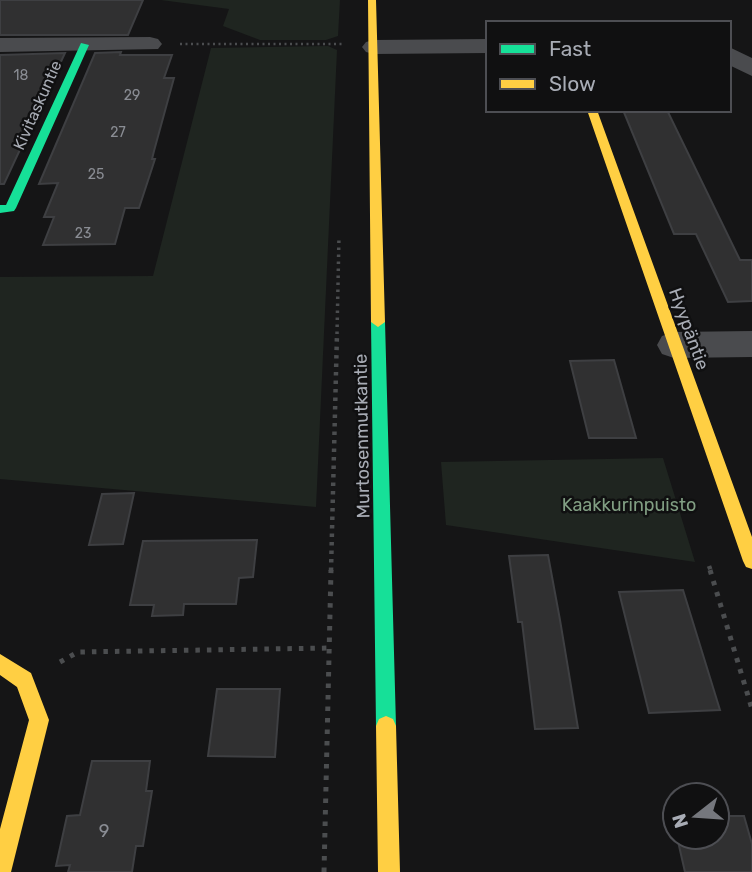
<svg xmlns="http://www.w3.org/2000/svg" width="752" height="872" viewBox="0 0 752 872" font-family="Rubik,sans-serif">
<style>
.green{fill:#1f2520}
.building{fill:#303031;stroke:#3e3f42;stroke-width:2}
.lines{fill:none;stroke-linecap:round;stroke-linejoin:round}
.path-far3{stroke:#4b4d4f;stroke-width:2.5;stroke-dasharray:2 3.5;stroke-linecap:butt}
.path-far2{stroke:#4b4d4f;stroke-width:3.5;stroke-dasharray:2.5 4.5;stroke-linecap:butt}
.path-far1{stroke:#4b4d4f;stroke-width:4.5;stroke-dasharray:3.5 5;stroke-linecap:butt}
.path{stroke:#4b4d4f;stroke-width:5;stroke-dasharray:4.5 7;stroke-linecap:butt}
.street{fill:#4a4b4e;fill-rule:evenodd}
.fast{fill:#16e098;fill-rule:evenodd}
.slow{fill:#ffcf43;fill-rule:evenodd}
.labels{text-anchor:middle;stroke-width:5;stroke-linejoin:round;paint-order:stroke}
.number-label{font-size:14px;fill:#8a8d94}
.far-street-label{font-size:16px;fill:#a8acb5;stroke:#101011}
.street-label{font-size:18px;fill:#a8acb5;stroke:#101011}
.park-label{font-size:18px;fill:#819e83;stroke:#101011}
.near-number-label{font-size:18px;fill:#8a8d94}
</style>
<rect width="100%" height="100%" fill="#151516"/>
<path class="green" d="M161,0H340L338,36L326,40H260L223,26L229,9Z
M328,46L337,50L316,507L0,479V277L153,276L211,48Z
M663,458L695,562L446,525L441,462Z"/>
<path class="building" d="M0,0H143L128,35H0Z
M121,52L120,55H172L164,78H174L154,151L152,159H155L139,208H125L115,244L43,245L54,217H44L58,183L39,184L95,53Z
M65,53L4,184H0V55Z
M623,110H667L740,260H752V301L728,302L696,234H674Z
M614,360L636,438H589L570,361Z
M134,493L123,544L89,545L102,494Z
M257,540L253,577L239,578L236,604H184L183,615L152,616L154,605H130L143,541Z
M548,555L560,620L578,728L535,729L522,622H518L509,556Z
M683,590L720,710L649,713L619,592Z
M217,689H280L275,757L208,756Z
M92,761H150L146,791H152L143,846H136L132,872H68L70,865L56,866L67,816L80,815Z
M717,816H744L752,844V872H685L677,837H717Z"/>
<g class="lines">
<path class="path-far3" d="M180,44H343"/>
<path class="path-far2" d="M337,334L339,236"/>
<path class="path-far1" d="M709,566L711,571
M331,571L337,333"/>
<path class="path" d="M710,570L752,709
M60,662L78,652L330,648
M324,872L331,570"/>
<path class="street" d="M150,37L158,39L162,44L158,49L0,52V38Z
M488,39V53L374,54L366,52L362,47L366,42L374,40Z
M729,47L752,58V76L729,65Z
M752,331V357L674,358L662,354L657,345L662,336L674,332Z"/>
<path class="fast" d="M81,43L89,45L16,208L14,211L0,213V205H6Z
M378,317L385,322L396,726L393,733L386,736L379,733L376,726L371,322Z"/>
<path class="slow" d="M368,0H376L385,322L378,327L371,322Z
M587,110H597L752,537V569L746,567L743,561Z
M0,654L31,673L49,720L11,872H0V829L29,720L17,687L0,675Z
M386,716L393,719L396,726L400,872H378L376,726L379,719Z"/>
</g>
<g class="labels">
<g class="number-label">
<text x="21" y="80">18</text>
<text x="132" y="100">29</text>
<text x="118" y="137">27</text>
<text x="96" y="179">25</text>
<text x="83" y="238">23</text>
</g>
<g class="far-street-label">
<text transform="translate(37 105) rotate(-66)" y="6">Kivitaskuntie</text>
</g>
<g class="street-label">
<text transform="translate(689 329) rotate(70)" y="6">Hyypäntie</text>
<text transform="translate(362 436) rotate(-91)" y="6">Murtosenmutkantie</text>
</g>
<g class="park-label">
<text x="629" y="511">Kaakkurinpuisto</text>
</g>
<g class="near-number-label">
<text x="104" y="837">9</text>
</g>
</g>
<rect x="486" y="21" width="245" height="91" fill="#101011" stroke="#4d4e53" stroke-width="2"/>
<rect x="500" y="44" width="35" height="10" fill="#16e098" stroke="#4d4e53" stroke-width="2"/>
<text x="549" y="56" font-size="21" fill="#a8acb5">Fast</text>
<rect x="500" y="79" width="35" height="10" fill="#ffcf43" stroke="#4d4e53" stroke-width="2"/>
<text x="549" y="91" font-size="21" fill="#a8acb5">Slow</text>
<g transform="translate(696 816) rotate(253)"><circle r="33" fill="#101011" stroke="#4d4e53" stroke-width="2"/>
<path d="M0-5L12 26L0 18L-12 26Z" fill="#75777d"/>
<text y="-10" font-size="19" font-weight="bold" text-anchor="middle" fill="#a8acb5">N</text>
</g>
</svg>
